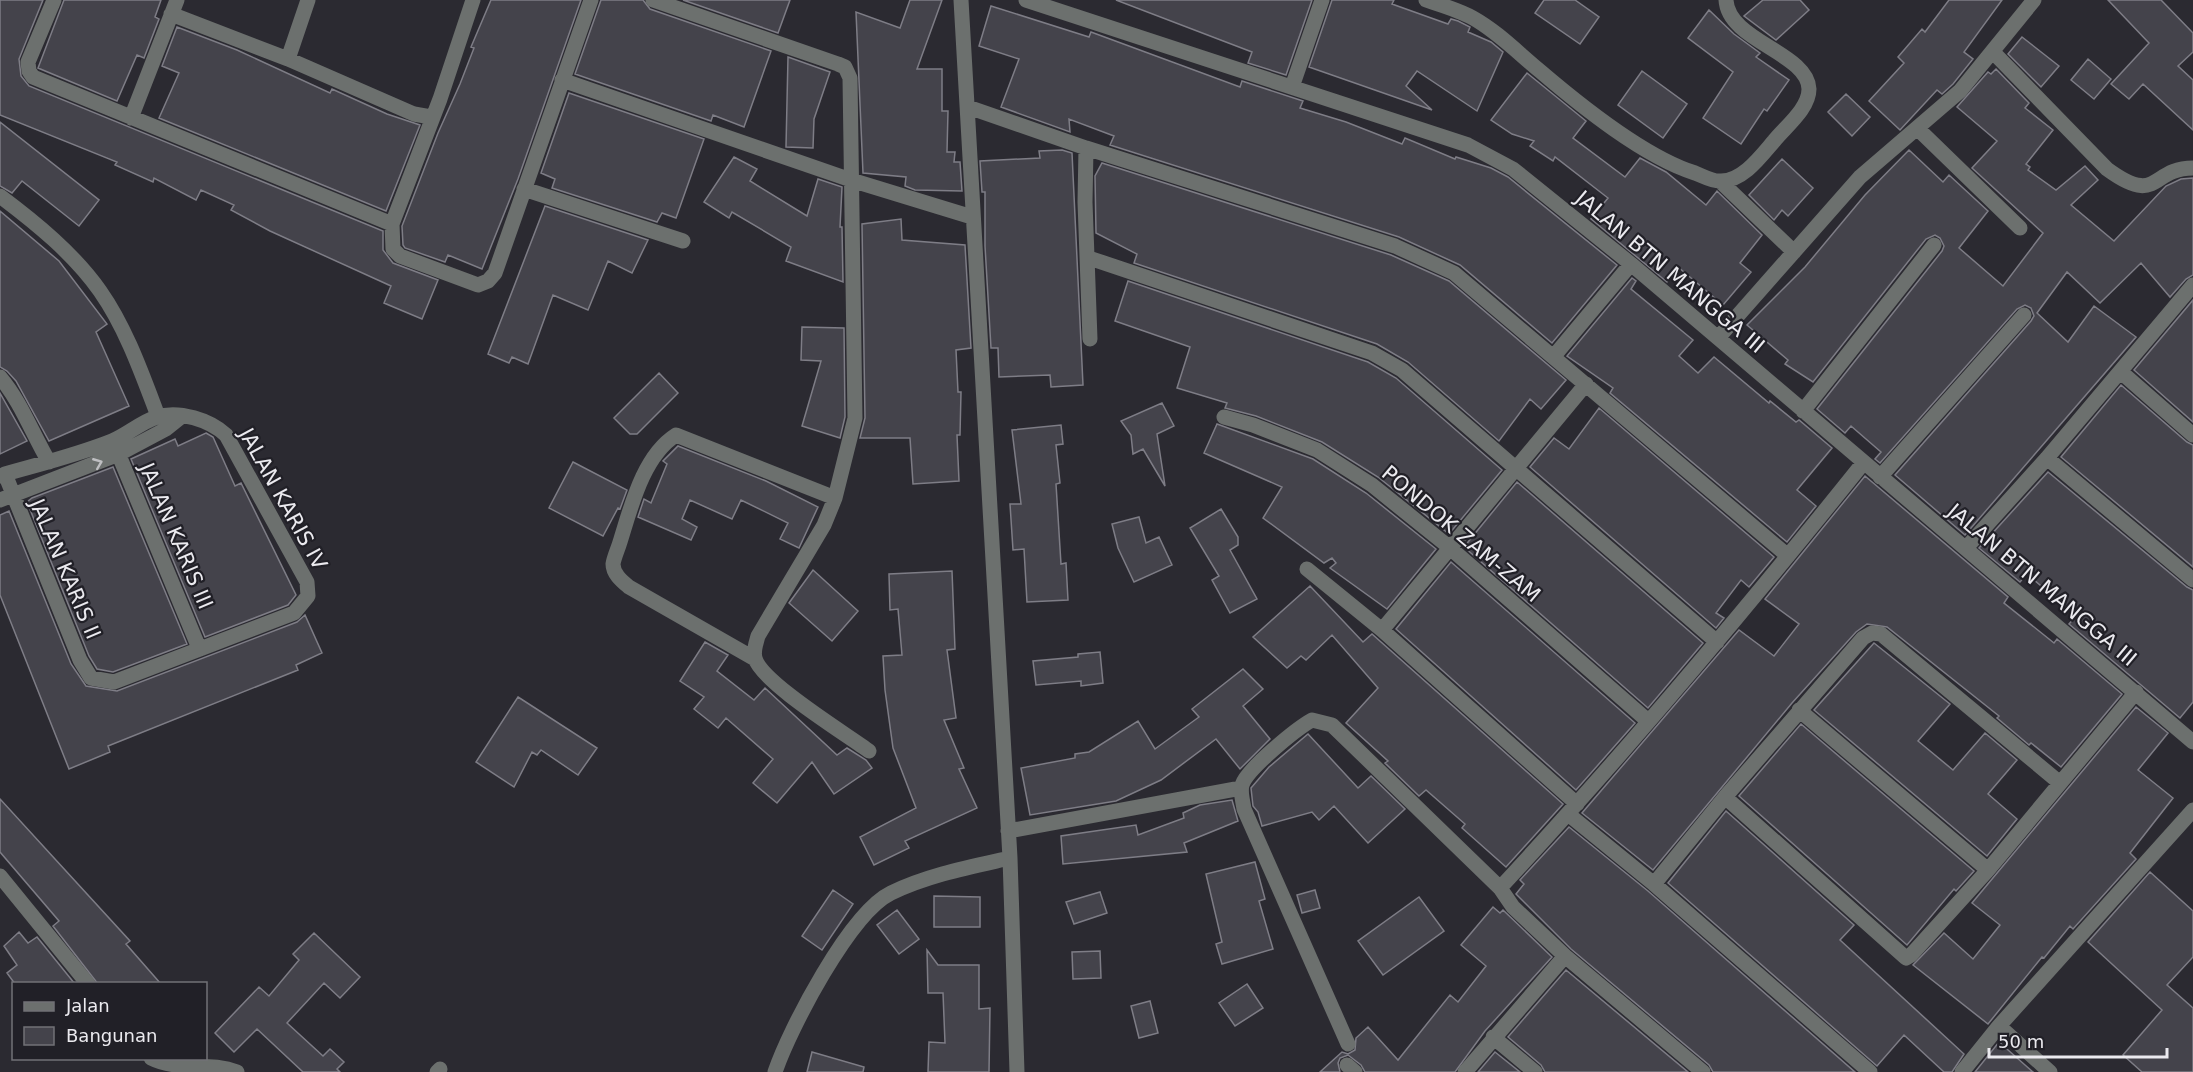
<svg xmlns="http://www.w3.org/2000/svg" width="2193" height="1072" viewBox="0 0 2193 1072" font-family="'DejaVu Sans',sans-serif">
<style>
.building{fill:#44434b;stroke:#7e7d86;stroke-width:1.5}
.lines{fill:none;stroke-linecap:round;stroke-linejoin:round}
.minor{stroke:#6c706e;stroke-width:15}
.oneway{stroke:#bfbfc2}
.labels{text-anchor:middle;stroke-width:4.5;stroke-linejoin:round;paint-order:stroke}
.street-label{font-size:21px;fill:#ebeaef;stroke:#212027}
</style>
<rect width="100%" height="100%" fill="#2b2a31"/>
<path class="building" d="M0,0H43L19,59L21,76L29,86L383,231V250L393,263L438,280L422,319L384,303L391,286L270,231L231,210L234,205L201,190L196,200L154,178L153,182L115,165L117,162L0,115Z
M64,0H161L155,17L159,19L144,58L137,55L117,101L38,68Z
M491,0H581L518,179L482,269L448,255L445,262L405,248L403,245L402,226L438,133L460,84L474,48L471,47Z
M601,0H643L650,9L771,51L744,127L713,115L711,121L575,74Z
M683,0H790L778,33Z
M910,0H942L917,69H942V111H948L947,152H955L954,162H960L962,191L915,190L905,186L906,177L863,173L856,12L900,28Z
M1116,0H1312L1286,75L1248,63L1252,52Z
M1332,0H1394L1392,4L1448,24L1451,19L1458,21L1470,27L1468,32L1491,42L1503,52L1477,111L1417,71L1406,86L1432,110L1309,67Z
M1544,0H1575L1599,17L1580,44L1535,13Z
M1763,0H1800L1809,10L1776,40L1744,16Z
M1949,0H2002L1964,52L1973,59L1953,84L1942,94L1937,90L1900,130L1869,101L1904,63L1898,57L1922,29L1925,32Z
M2108,0H2161L2193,33V52L2178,66L2193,80V130L2143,84L2129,99L2111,84L2149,43Z
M991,6L1089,37L1091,32L1240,87L1242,81L1303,101L1300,108L1346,122L1402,144L1405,138L1455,159L1456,157L1491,168L1508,177L1617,265L1552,343L1460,265L1399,237L1110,145L1114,136L1069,119L1070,132L1001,107L1019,59L979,46Z
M1709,10L1734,34L1760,53L1756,57L1789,80L1767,111L1764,109L1741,144L1703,118L1733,72L1688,38Z
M177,27L237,50L330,93L332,89L387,114L420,125L386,211L159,118L179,73L162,66Z
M2022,37L2059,66L2041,87L2008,54Z
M788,57L830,72L814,119L813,148L786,147Z
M2088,59L2111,79L2094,99L2071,80Z
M1996,69L2029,103L2025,108L2053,130L2026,164L2030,167L2028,170L2056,190L2085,166L2098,180L2071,205L2114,241L2166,186L2181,179L2193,178V275L2186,279L2170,297L2141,263L2100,303L2067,272L2037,313L2068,342L2094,306L2136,337L1965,535L1895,475L2031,321L2034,316L2031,308L2025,305L2017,309L1880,463L1875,459L1881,452L1851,426L1845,433L1817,409L1942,251L1944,246L1940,238L1935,235L1926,239L1813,382L1785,364L1788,360L1747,325L1805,267L1865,195L1909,150L1943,182L1949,175L1988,211L1959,248L2003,286L2043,233L1972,168L1997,141L1957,107L1988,72L1991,74Z
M1642,71L1687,104L1663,138L1618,105Z
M1527,73L1586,121L1573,138L1625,177L1640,158L1666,172L1706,205L1717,191L1762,235L1740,263L1751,272L1723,305L1678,267L1667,282L1591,219L1608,198L1555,157L1553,161L1530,146L1534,141L1512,134L1491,120Z
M569,93L704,139L676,218L662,213L657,222L552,188L555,179L541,173Z
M1846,94L1870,117L1852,136L1828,112Z
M0,122L99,200L79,226L22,181L12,193L0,186Z
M1062,150L1072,153L1083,385L1051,387L1050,375L999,377L998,348H991L985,246V192H982L980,161L1040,158L1039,151Z
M734,157L757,169L750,181L807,216L818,179L842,187L840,227H842L843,282L786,261L791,247L732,212L729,218L704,202Z
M1782,159L1813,188L1788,216L1782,210L1774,220L1749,195Z
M1102,163L1391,255L1449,281L1566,380L1541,409L1530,399L1499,441L1408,362L1377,344L1134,263L1137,254L1096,233L1095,176Z
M545,206L648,240L632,273L608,261L588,310L553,295L528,364L512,357L509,363L488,354Z
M0,211L59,261L107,324L96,332L129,406L49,441L16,381L7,371L0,367Z
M901,219L902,240L965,245L971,348L956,350L958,392H961L960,435H957L959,481L913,484L910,438H860L865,418L862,224Z
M1632,278L1636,281L1631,289L1693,340L1679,356L1698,373L1714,357L1769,403L1770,401L1796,422L1799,420L1832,448L1797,490L1816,506L1787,542L1610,393L1613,388L1567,356Z
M1128,281L1368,362L1396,378L1502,470L1449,534L1378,477L1322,442L1256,416L1225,408L1227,403L1177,388L1190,347L1115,321Z
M2193,300V422L2134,370Z
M802,327L844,328L845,417L840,438L802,426L821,361L801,360Z
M659,373L678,393L637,434H630L614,418Z
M2121,385L2187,442L2193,445V567L2061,457Z
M0,393L27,441L0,454Z
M1162,403L1174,426L1157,434L1165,486L1143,449L1133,454L1131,435L1121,421Z
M1599,408L1774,557L1749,587L1741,580L1716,613L1724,618L1716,628L1530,467L1554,438L1569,449Z
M1217,424L1313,459L1366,493L1436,549L1387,609L1330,568L1336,563L1332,558L1324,563L1263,518L1282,487L1204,453Z
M1061,425L1063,444L1056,445L1060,483L1056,484L1061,564L1066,563L1068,600L1027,602L1024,549L1013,550L1010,504H1021L1012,430Z
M206,433L213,437L235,486L241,483L296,595L288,605L205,637L131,459L175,439L178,446Z
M678,446L766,481L818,507L799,548L780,539L788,523L741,500L732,519L690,500L682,519L697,527L691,540L638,517L644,499L651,503L667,464L663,461Z
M573,462L627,490L620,509L618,508L603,536L549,508Z
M113,467L187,644L113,672L97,669L89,656L27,502L32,498Z
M2048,472L2187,587L2193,590V702L2180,718L2069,624L2076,616L2053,596L2027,574L2020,582L1979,548Z
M1865,476L2008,597L2004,603L2054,643L2057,639L2122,694L2061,767L2031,743L2029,745L1997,718L1999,716L1887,627L1867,624L1856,632L1792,703L1653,870L1582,813L1739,630L1774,656L1799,624L1765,599Z
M1517,482L1703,643L1648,708L1464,547Z
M1221,509L1238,537V545L1230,550L1257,599L1230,613L1212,580L1219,576L1190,528Z
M9,511L71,664L86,686L117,691L297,622L305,615L322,653L296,665L298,670L108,746L110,752L69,769L0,595V515Z
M1139,517L1146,543L1159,537L1172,565L1134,582L1118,548L1112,524Z
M1451,562L1635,723L1576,790L1396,629Z
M813,570L858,611L832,641L789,603Z
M952,571L955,649L947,650L956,718L944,720L964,768L959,769L977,808L905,841L909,848L874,865L860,837L916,808L893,748L885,690L883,656L902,655L898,609L890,610L889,574Z
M1310,586L1363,642L1372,634L1563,804L1506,867L1462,828L1465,824L1426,790L1419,796L1385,763L1388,761L1346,723L1378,688L1332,635L1306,660L1301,656L1287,668L1253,637Z
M705,642L728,655L717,671L754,700L765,688L837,755L847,748L866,760L872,768L834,794L812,762L777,803L753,783L773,759L726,718L718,728L694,709L704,697L680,681Z
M1874,643L1950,704L1918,741L1953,770L1985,733L2017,760L1988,794L2017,819L1987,856L1814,710Z
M1100,652L1103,683L1081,686V681L1036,685L1033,661L1078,657V654Z
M1243,669L1263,689L1243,706L1270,739L1240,769L1216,739L1161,780L1116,801L1030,815L1021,768L1075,758V754L1089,752L1138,721L1155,749L1199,717L1192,709Z
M518,697L597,748L578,775L541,750L537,755L532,752L514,787L476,762Z
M2136,707L2168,733L2138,770L2173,798L2130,853L2136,859L2073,929L2070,926L2044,958L2042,957L1988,1024L1913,965L1944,933L1973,959L2000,925L1972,903Z
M1801,724L1974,871L1956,891L1954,889L1907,945L1739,796Z
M1308,734L1358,788L1371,776L1405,809L1368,843L1334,806L1319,820L1312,812L1262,826L1258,812L1253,806L1251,788L1269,767Z
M0,799L130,941L126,944L161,984H98L53,926L59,921L0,852Z
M1232,800L1238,821L1184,843L1187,852L1063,864L1061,836L1136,825L1138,835L1184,818L1183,813L1200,805Z
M1726,811L1854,925L1840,940L1964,1054L1952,1072H1944L1904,1035L1877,1066L1668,883Z
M1569,827L1648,891L1855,1072H1713L1709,1065L1571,949L1516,894L1524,884L1520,880Z
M1255,862L1265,899L1259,901L1273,949L1222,964L1216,944L1222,942L1206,874Z
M2150,872L2193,911V957L2167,985L2193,1008V1072H2142L2123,1055L2162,1010L2088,942Z
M833,890L853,904L822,950L802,936Z
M1315,890L1320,908L1302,913L1297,895Z
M1100,892L1107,913L1074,924L1066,902Z
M934,896L980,897V927H934Z
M1419,897L1444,931L1383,975L1358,941Z
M1493,907L1500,913L1503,910L1552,957L1485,1031L1455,1072H1365L1361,1065L1348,1055L1340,1058L1338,1063L1340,1072H1320L1342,1052L1348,1054L1355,1050L1356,1038L1368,1027L1398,1060L1450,995L1458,1002L1486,966L1461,945Z
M897,910L919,939L899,954L877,925Z
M19,932L28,943L37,937L75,984H15L7,973L17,965L4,946Z
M314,933L360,977L340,998L324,983L287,1023L323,1056L330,1049L344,1062L337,1069L340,1072H303L257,1029L234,1052L215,1033L259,987L269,996L299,960L293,954Z
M927,950L938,965H979V1009L990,1008L989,1072H928L929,1042L945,1043L943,993H928Z
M1100,951L1101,978L1073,979L1072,952Z
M1566,970L1688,1072H1545L1541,1065L1508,1037Z
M1247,984L1263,1008L1235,1026L1219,1003Z
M1150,1001L1158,1033L1139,1038L1131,1006Z
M1999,1042L2033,1072H1975Z
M812,1052L864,1067L863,1072H807Z
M1495,1052L1520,1072H1478Z"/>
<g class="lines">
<path class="minor" d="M54,0L28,62L29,71L33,77L392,224L393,249L400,256L478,285L488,281L495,273L591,0
M653,0L838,64L845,67L850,78L855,418L835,498L824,525L758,636C756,643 753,651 755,658C761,682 846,734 869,751
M961,0L1010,858L1017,1072
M1026,0L1468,145L1513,169L1631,264L2193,742
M1426,0C1441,5 1459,10 1473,18C1498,32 1518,53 1540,71C1581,106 1644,157 1695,173C1703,176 1713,182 1721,181C1743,181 1761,156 1774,141C1785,127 1809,109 1809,89C1808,53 1728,41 1726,0
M171,14L288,59L414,114L431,117
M1993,52L2107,169C2159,207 2150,168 2193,168
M288,59L308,0
M562,80L851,180L972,217
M1292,87L1322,0
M968,107L1086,148L1395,246L1454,273L1788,556
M131,118L177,0
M1918,129L2020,228
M1086,148L1085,202L1090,339
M1721,182L1794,252
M524,189L683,241
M0,196C36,223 74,254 100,291C126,328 142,374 158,416
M392,224L440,99L473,0
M1089,258L1372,353L1402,370L1717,642
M1718,338L1860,177L1960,91L2034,0
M1554,356L1631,264
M2121,372L2193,435
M0,377C21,402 32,433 49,462
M1803,411L1934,245
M1224,417L1253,425L1317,450L1372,485L1449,547L1648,721
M113,441L199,648
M2047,458L2193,580
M0,476L5,474C40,464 77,455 112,441C127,435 141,422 157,417C179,410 210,420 226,435L307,582L308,596L294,613L114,682L91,678L80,660L5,474
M1880,477L2024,315
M0,500L119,454L166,429L181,417
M1966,548L2047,458L2193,285
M1307,569L1382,630L1577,804
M1382,630L1586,384
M755,659L629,587C622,581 613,574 613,564C614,557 618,549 620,542C631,507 643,456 676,435L835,498
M1799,710L1988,870
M1725,797L1906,958L1911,955L1988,870L2136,692
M1568,814L1654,884L1870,1072
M1008,831L1241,788
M0,876L88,984
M1654,884L1725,797L1863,638L1872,633L1881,634L2060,783
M1500,888C1627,751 1747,608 1864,462
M1999,1026L2050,1072
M1493,1037L1535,1072
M1348,1044L1244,809C1243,802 1240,792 1242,785C1247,769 1296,729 1312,720L1332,725L1500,888L1513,907L1565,956L1703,1072
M151,1058C179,1072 209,1061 237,1072
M1347,1065L1355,1072
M437,1072L440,1069
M775,1072C790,1028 850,913 891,893C928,875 970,867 1010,858
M1465,1072L1565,956
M1962,1072L1999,1026L2193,810"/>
</g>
<defs><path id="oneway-chevron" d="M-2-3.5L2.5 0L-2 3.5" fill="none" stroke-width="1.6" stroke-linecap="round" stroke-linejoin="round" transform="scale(1.5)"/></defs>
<use class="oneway" href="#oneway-chevron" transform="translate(98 463) rotate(-22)"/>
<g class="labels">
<g class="street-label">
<text transform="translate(1670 272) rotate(40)" y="7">JALAN BTN MANGGA III</text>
<text transform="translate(283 499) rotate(61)" y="7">JALAN KARIS IV</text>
<text transform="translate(1461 534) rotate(40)" y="7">PONDOK ZAM-ZAM</text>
<text transform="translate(176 536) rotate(67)" y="7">JALAN KARIS III</text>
<text transform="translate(65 569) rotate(67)" y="7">JALAN KARIS II</text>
<text transform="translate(2042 585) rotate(40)" y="7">JALAN BTN MANGGA III</text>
</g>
</g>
<rect x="12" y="982" width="195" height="78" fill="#212027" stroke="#727177" stroke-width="1.5"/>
<rect x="24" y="1002" width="30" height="9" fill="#6c706e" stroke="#727177" stroke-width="1.5"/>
<text x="66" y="1012" font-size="18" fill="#ebeaef">Jalan</text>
<rect x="24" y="1027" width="30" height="18" fill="#44434b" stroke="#727177" stroke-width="1.5"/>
<text x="66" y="1042" font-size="18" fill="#ebeaef">Bangunan</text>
<path d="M1989 1048v9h178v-9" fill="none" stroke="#ebeaef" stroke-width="3"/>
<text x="1998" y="1048" font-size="18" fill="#ebeaef" stroke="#212027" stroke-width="4.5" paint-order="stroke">50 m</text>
</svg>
